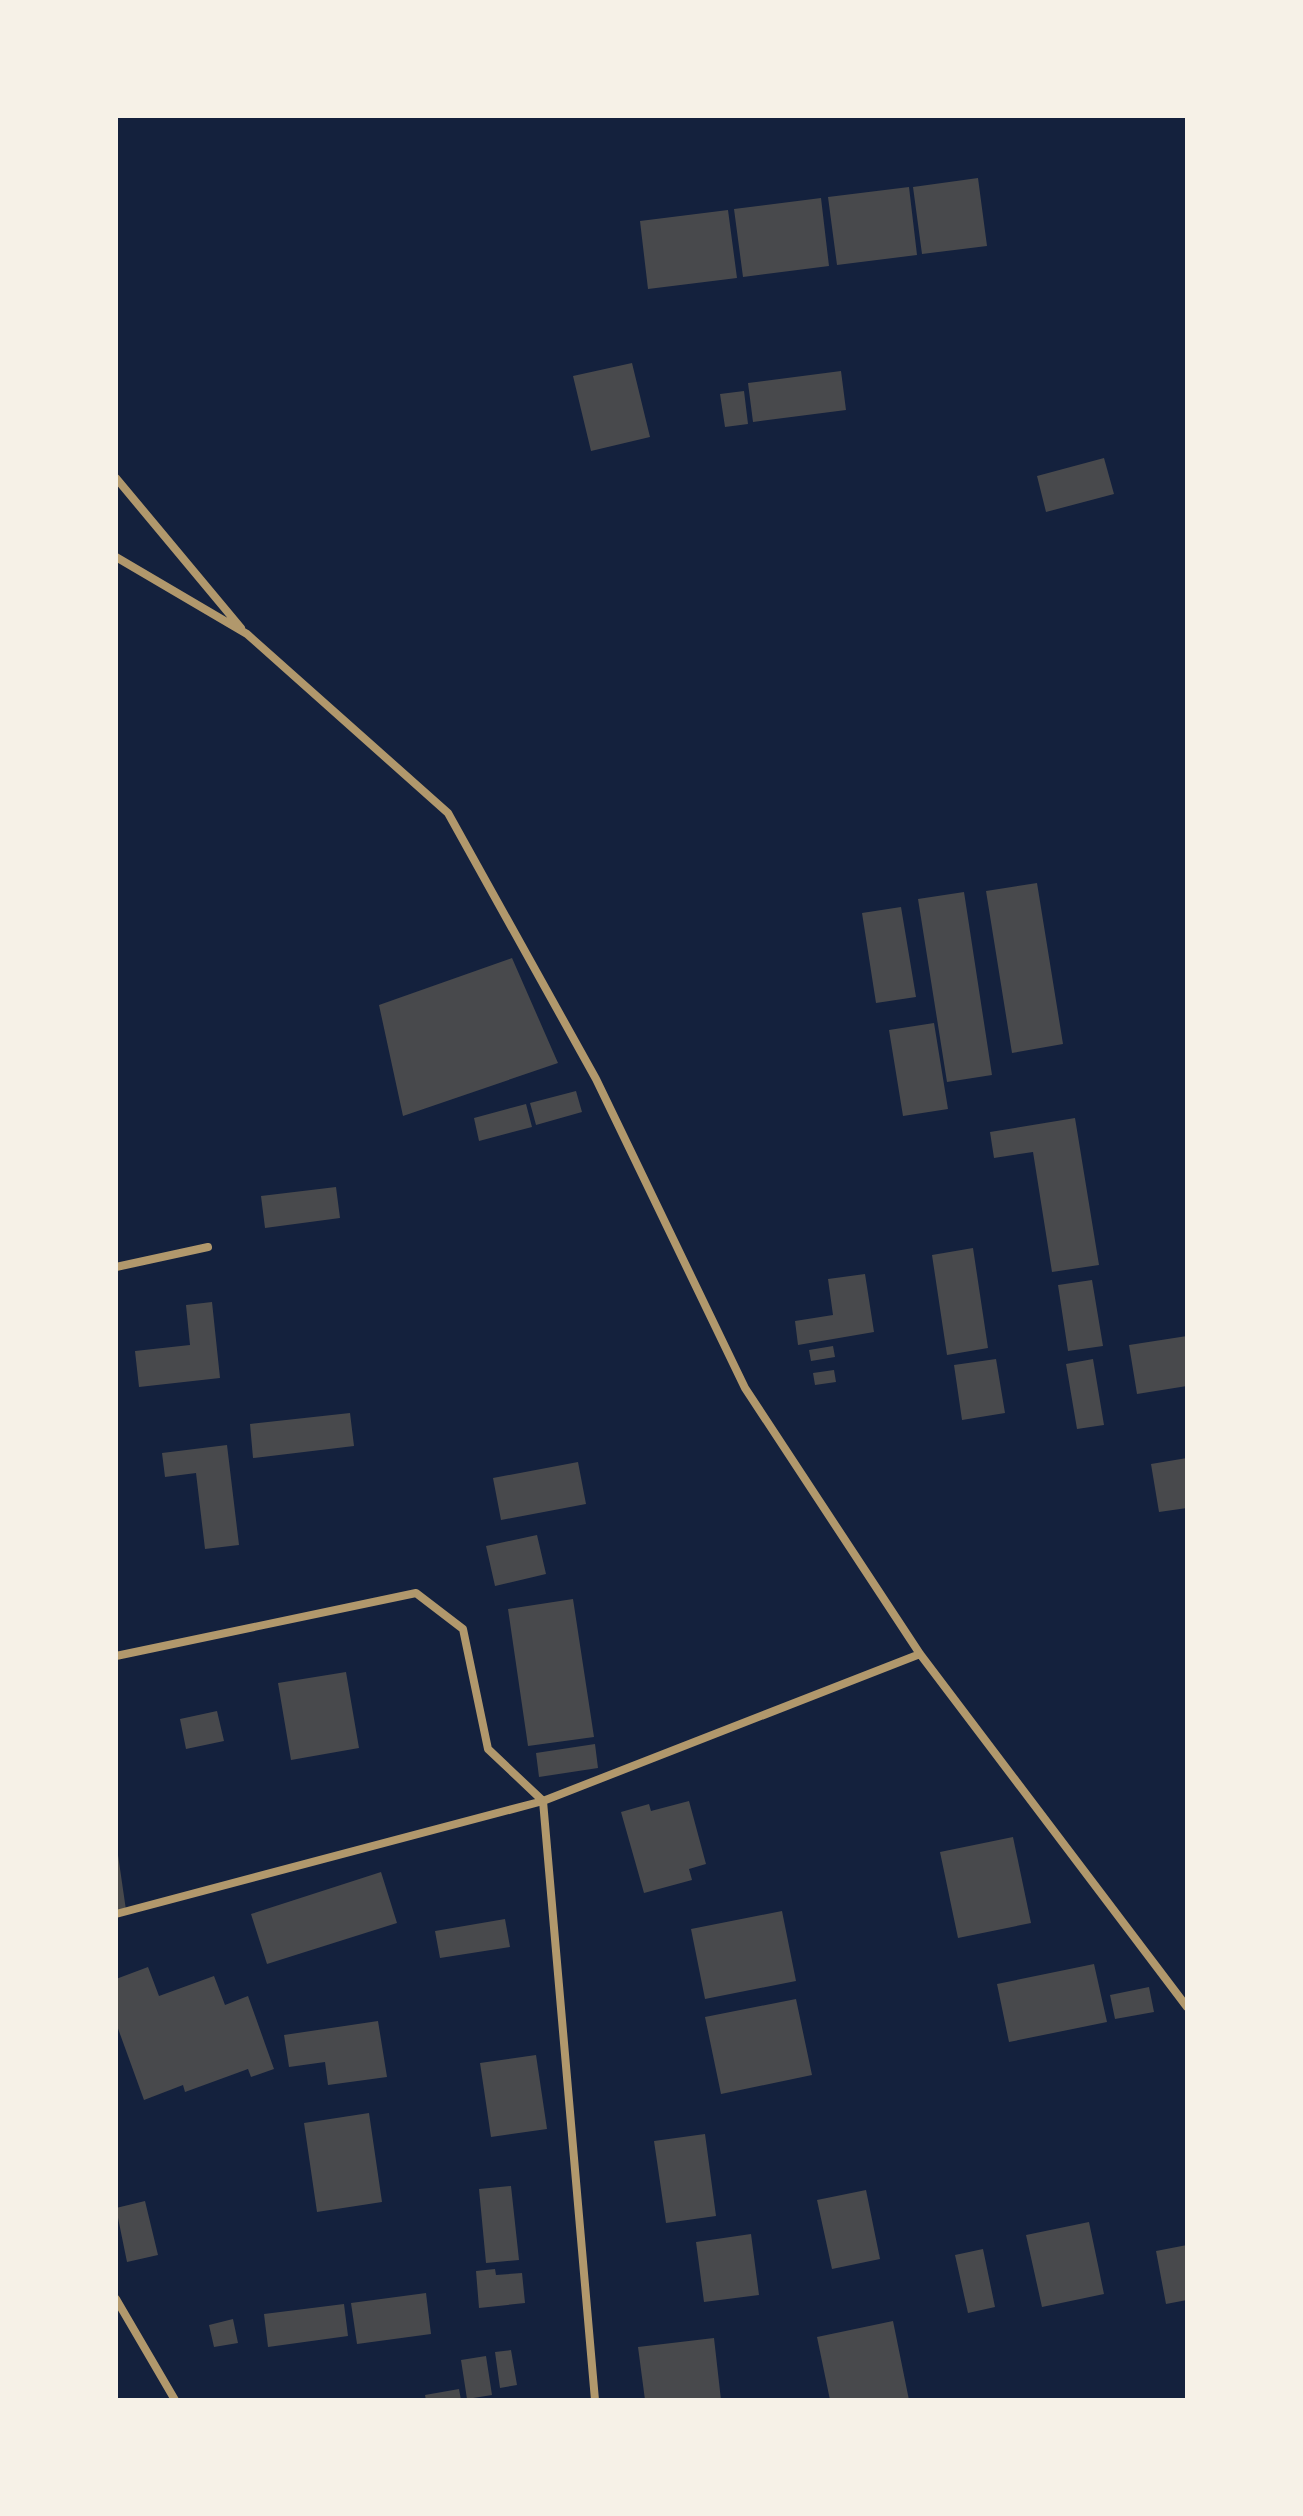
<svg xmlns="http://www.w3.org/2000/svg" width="1303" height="2516" viewBox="0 0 1303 2516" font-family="'Roboto Condensed',sans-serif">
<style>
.building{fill:#48494c}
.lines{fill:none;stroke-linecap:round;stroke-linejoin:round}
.minor{stroke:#b1986c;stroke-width:8}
</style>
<rect width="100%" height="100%" fill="#14213d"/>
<path class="building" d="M978,178L987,246L922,254L913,187Z
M909,187L917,255L837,265L828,197Z
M821,198L829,266L743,277L734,209Z
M728,210L737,278L648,289L640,221Z
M632,363L650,437L591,451L573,376Z
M841,371L846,410L753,422L748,383Z
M744,391L748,424L725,427L720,394Z
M1104,458L1114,494L1046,512L1037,476Z
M1037,883L1063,1044L1012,1053L986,891Z
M964,892L992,1075L947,1082L918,899Z
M901,907L916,997L876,1003L862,913Z
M512,958L558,1063L403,1116L379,1005Z
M934,1023L948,1109L903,1116L889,1030Z
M576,1091L582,1112L536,1125L530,1103Z
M526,1104L532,1127L479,1141L474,1118Z
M1075,1118L1099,1265L1052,1272L1033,1152L994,1158L990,1132Z
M336,1187L340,1218L265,1228L261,1196Z
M973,1248L988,1348L947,1355L932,1255Z
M865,1274L874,1332L798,1345L795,1321L833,1315L828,1279Z
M1092,1280L1103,1346L1068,1351L1058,1285Z
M212,1302L220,1378L139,1387L135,1351L190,1345L186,1305Z
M1187,1336V1386L1137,1394L1129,1345Z
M833,1346L835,1357L811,1361L809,1350Z
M996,1359L1005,1413L962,1420L954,1365Z
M1093,1359L1104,1425L1077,1429L1066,1364Z
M834,1370L836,1382L815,1385L813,1373Z
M350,1413L354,1446L253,1458L250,1424Z
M227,1445L239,1545L205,1549L196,1473L165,1477L162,1453Z
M1187,1458V1508L1159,1512L1151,1464Z
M578,1462L586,1504L501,1520L493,1478Z
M537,1535L546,1574L495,1586L486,1546Z
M573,1599L594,1737L528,1746L508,1609Z
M346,1672L359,1748L291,1760L278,1683Z
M217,1711L224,1741L186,1749L180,1719Z
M595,1744L598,1768L539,1777L536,1753Z
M689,1801L706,1864L689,1869L692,1880L644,1893L621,1812L649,1804L651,1811Z
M1013,1837L1031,1923L958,1938L940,1852Z
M118,1855L126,1910L116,1912V1856Z
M381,1872L397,1923L267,1964L251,1914Z
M782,1911L796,1981L705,1999L691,1929Z
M505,1919L510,1947L440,1958L435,1931Z
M1094,1964L1107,2022L1009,2042L997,1984Z
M148,1967L159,1996L214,1976L225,2005L248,1996L274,2069L251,2077L248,2069L185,2092L183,2085L144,2100L116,2023V1979Z
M1149,1987L1154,2012L1115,2019L1110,1995Z
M796,1999L812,2075L721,2094L705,2017Z
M378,2021L387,2077L328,2085L325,2062L289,2067L284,2035Z
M536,2055L547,2129L491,2137L480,2063Z
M369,2113L382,2202L317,2212L304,2123Z
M705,2134L716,2216L666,2223L654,2141Z
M511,2186L519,2260L486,2263L479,2189Z
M866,2190L880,2259L832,2269L817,2200Z
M145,2201L158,2255L127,2262L116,2208Z
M1089,2222L1104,2294L1042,2307L1026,2235Z
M751,2234L759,2295L704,2302L696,2242Z
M1187,2245V2300L1166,2304L1156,2251Z
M983,2249L995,2307L968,2313L955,2255Z
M495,2269L496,2275L522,2273L525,2303L479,2308L476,2271Z
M426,2293L431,2334L357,2344L351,2303Z
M344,2304L348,2336L268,2347L264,2314Z
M233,2319L238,2343L214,2347L209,2325Z
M893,2321L909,2400H830L817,2337Z
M714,2338L721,2400H645L638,2347Z
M511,2350L517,2385L500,2388L495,2352Z
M486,2356L492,2395L467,2399L461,2360Z
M459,2389L461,2400H426L425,2395Z"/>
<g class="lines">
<path class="minor" d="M116,478L241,628
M116,557L247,634L448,813L596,1079L745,1388L920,1654L1187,2007
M116,1267L208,1247
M116,1656L416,1593L463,1629L488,1749L543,1801
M116,1914L543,1801
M116,2299L175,2400
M595,2400L543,1801L920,1654"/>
</g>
<rect width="1303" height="2516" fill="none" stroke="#f6f1e7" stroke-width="236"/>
</svg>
